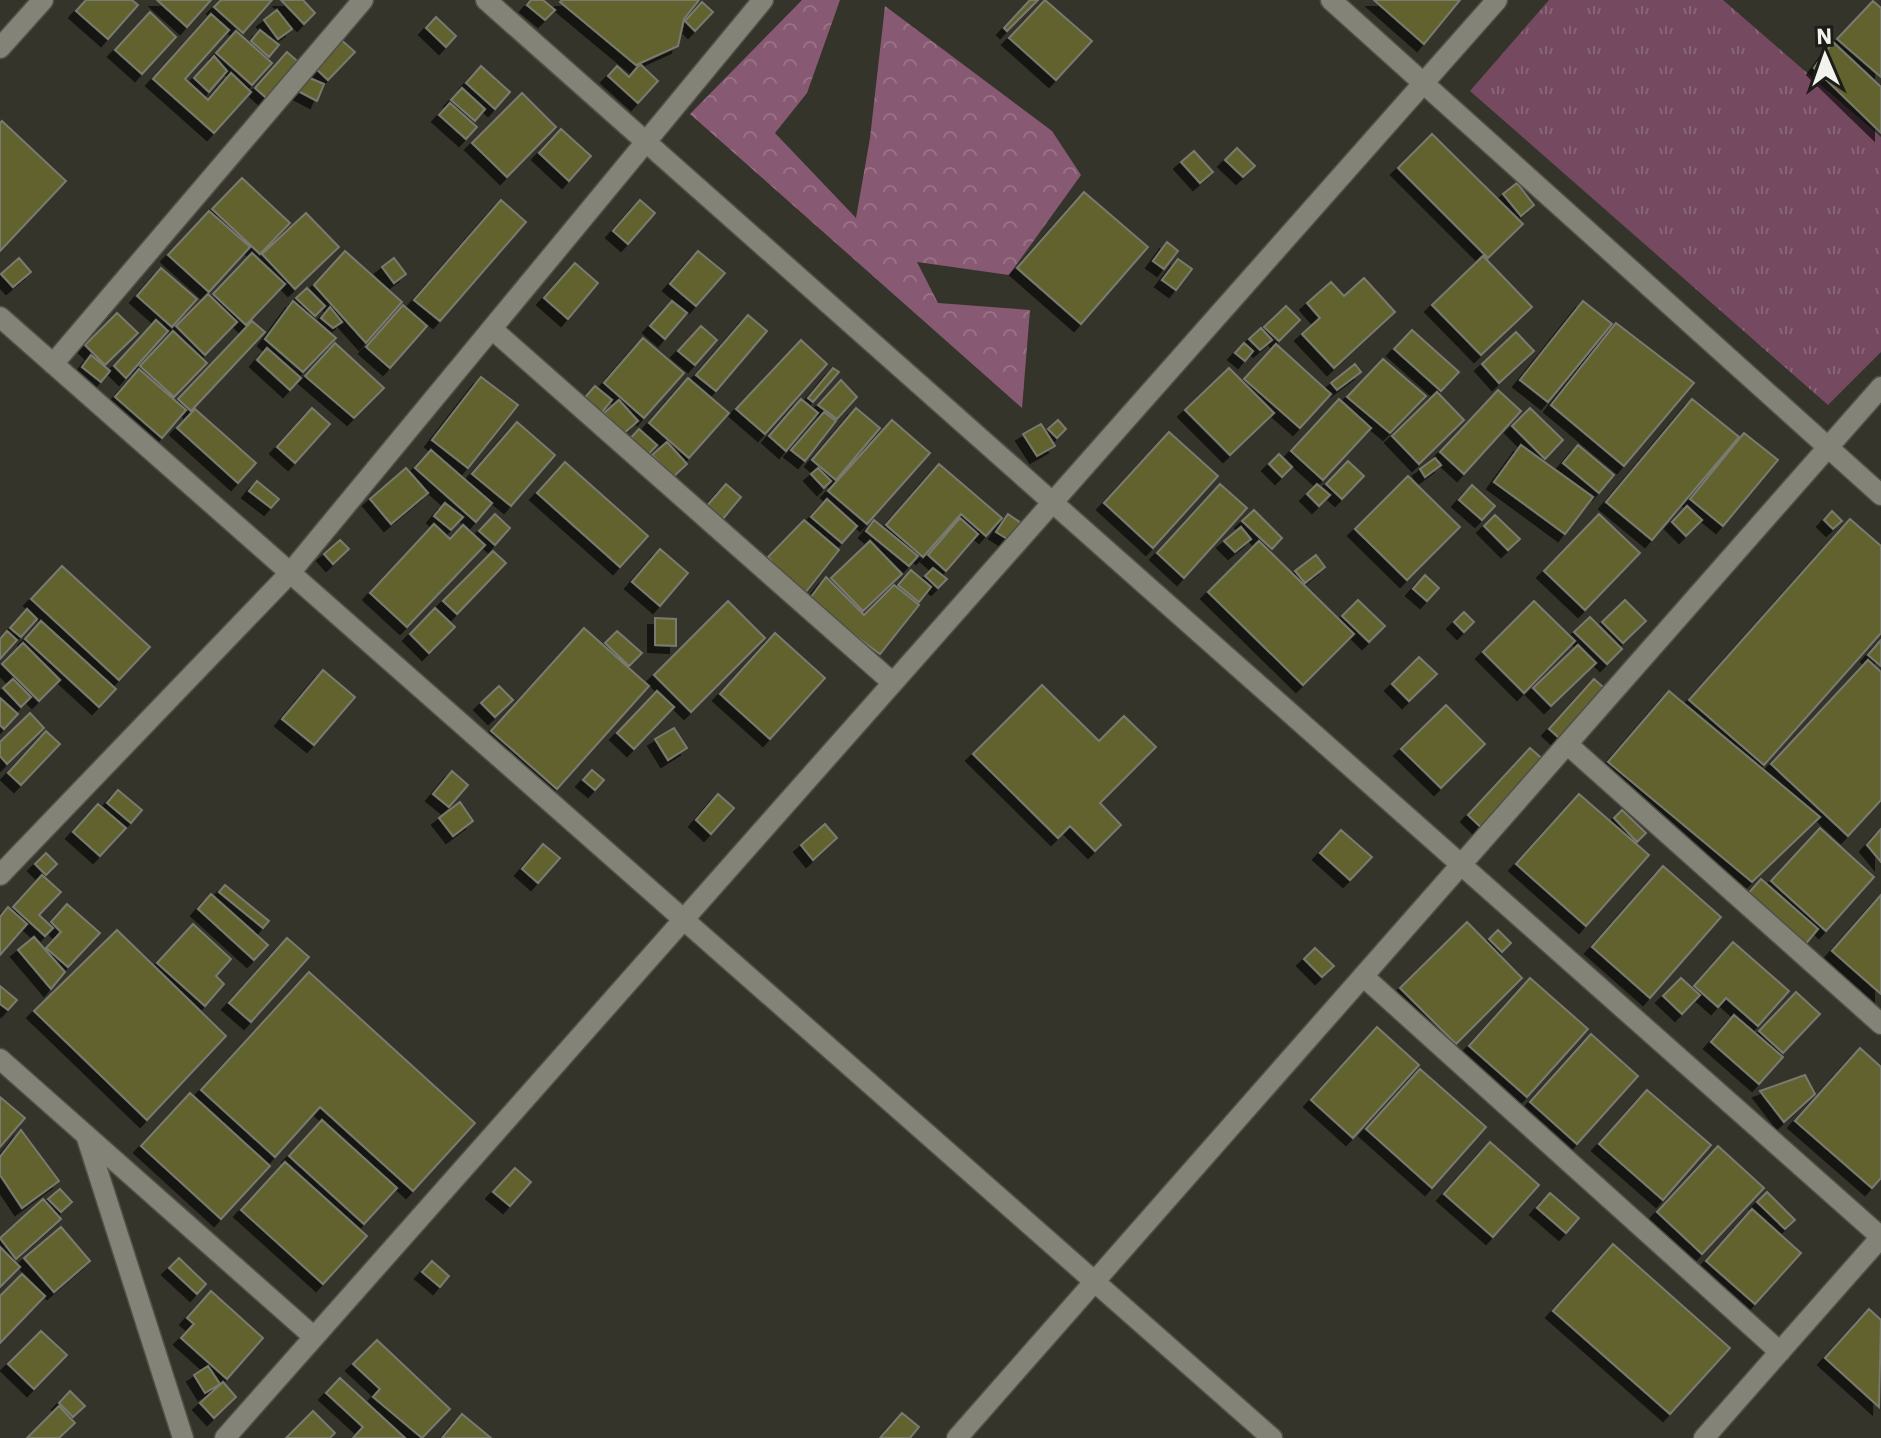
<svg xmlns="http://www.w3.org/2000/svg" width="1881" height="1438" viewBox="0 0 1881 1438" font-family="'IBM Plex Sans',sans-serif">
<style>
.grass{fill:url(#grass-tufts)}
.forest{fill:url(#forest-crowns)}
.building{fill:#62622f;stroke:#797a6f;stroke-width:2;filter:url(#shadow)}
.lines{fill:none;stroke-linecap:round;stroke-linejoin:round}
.street-casing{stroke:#505048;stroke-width:23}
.street{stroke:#838378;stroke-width:20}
</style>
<defs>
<pattern id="grass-tufts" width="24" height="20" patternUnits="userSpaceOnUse" patternTransform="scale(2)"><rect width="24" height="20" fill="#754a61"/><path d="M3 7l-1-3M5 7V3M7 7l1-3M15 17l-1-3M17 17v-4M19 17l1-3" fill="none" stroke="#896578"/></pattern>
<pattern id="forest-crowns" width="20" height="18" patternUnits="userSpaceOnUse" patternTransform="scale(2)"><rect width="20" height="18" fill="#885972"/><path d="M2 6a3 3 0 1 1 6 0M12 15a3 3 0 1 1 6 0" fill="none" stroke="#997186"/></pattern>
<filter id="shadow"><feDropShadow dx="-7" dy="7" stdDeviation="0" flood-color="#0009"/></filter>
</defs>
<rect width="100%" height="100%" fill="#34342b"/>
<path class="grass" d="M1549,0H1723L1881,137V352L1828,405L1470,91Z"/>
<path class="forest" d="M802,0H840L807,93L775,133L856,218L870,138L885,6L1052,131L1081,175L1009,275L917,262L938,303L1030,310L1022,408L690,114Z"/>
<path class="building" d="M86,0H132L138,5L108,39L76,11Z
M157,0H211L187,27Z
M221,0H272L243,33L214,7Z
M281,0H303L315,13L304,24Z
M531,0H543L555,10L545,20L527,5Z
M562,0H699L684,19L678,46L636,65L560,2Z
M1030,0H1038L1007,31L1004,28Z
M1045,0L1092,41L1056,80L1009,38Z
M1374,0H1460L1424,44Z
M1873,1L1881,8V77L1837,39Z
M702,2L713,12L695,31L685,21Z
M277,10L292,29L278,39L264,20Z
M150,12L176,37L142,74L115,50Z
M211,14L229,30L185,79L208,100L231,73L251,92L214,133L153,79Z
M436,17L456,36L446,47L426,28Z
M260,30L279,45L269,57L251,41Z
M236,31L272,63L252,85L216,53Z
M338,37L355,52L328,80L312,65Z
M1833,42L1881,87V133L1814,68Z
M287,52L303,66L271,102L255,88Z
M214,56L227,71L209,92L194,78Z
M640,64L658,81L638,103L608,76L617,66L629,77Z
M481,66L510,92L495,109L466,83Z
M305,76L324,84L317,101L298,91Z
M462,88L485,109L475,121L451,100Z
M522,93L556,127L507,177L472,143Z
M450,103L477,127L466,139L439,115Z
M2,121L66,181L0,251V123Z
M561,129L591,156L569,181L539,153Z
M1432,134L1523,224L1488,258L1398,168Z
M1237,148L1255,166L1243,177L1225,160Z
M1194,151L1213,172L1200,183L1181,162Z
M242,178L290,223L260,254L212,209Z
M1517,183L1534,205L1521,216L1503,194Z
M1084,192L1148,247L1081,324L1017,268Z
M501,200L526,222L440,321L414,300Z
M640,200L655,213L628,244L613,231Z
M209,211L250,247L209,292L168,255Z
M306,213L339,247L295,289L262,254Z
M1167,242L1178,251L1164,269L1153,261Z
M345,251L402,302L366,343L314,285Z
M698,251L725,273L696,306L670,284Z
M252,253L285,284L246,325L213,294Z
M1483,256L1532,307L1481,355L1432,305Z
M19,258L31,272L13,287L1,274Z
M394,258L406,274L394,283L382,267Z
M1178,259L1192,269L1176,290L1162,280Z
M575,263L598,283L568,319L544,298Z
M161,268L197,299L172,327L137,296Z
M1364,278L1395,312L1334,368L1302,334L1320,318L1307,303L1331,282L1344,296Z
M307,288L325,306L315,316L296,298Z
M208,294L237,322L205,355L176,326Z
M293,301L336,338L303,372L265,339Z
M672,301L687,313L665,339L650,326Z
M1583,301L1612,324L1548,402L1520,380Z
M403,305L427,326L390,368L366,347Z
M1286,306L1300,320L1279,341L1264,327Z
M330,307L342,322L333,328L321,318Z
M117,313L138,333L105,365L85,345Z
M748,315L767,331L716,391L696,375Z
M156,320L168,331L126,378L114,366Z
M252,321L265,332L191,411L178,399Z
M1616,323L1694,383L1624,466L1551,405Z
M701,326L717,340L695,365L678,351Z
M1261,328L1272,340L1260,350L1249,339Z
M1412,330L1459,372L1441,391L1394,349Z
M173,331L207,363L174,397L140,366Z
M1516,332L1534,351L1499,383L1482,364Z
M643,338L684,373L644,418L604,383Z
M801,340L827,364L765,434L736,409Z
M335,343L384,388L354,418L305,376Z
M1244,343L1253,351L1245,361L1235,353Z
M1276,344L1331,394L1300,428L1244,379Z
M267,348L301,378L290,390L257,360Z
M91,355L110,371L101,382L82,367Z
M1383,359L1426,396L1390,433L1347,397Z
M1355,364L1361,372L1337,390L1331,383Z
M833,368L839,372L813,402L808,398Z
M1229,368L1274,413L1230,455L1185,410Z
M139,369L186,410L162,438L115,397Z
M481,377L518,405L468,468L432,440Z
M688,378L729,413L689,458L649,423Z
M841,380L857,397L837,419L818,405Z
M595,386L612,400L598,417L581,402Z
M1498,390L1521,411L1464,474L1440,452Z
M1437,392L1464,420L1419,464L1392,436Z
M801,399L818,413L786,451L769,436Z
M1339,399L1371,428L1323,480L1291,451Z
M1692,399L1739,437L1652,540L1606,502Z
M619,400L638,421L623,434L604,413Z
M312,408L330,424L295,463L277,447Z
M856,408L880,428L836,480L812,460Z
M1530,408L1563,440L1545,459L1512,426Z
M195,409L256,463L238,483L177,428Z
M824,412L836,421L805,461L791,450Z
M892,420L930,453L867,524L828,491Z
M1058,420L1066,429L1057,438L1048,429Z
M517,422L555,455L511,506L472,474Z
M1041,424L1055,446L1037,456L1023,434Z
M639,429L657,445L646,457L627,442Z
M1169,432L1218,476L1153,548L1104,503Z
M1744,433L1778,460L1723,526L1690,499Z
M667,442L687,464L673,477L652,455Z
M1521,445L1593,497L1565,534L1494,482Z
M1578,445L1614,475L1599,493L1563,463Z
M431,450L492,503L476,522L415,468Z
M1279,454L1292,467L1282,477L1269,464Z
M1435,458L1441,465L1425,477L1420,469Z
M1348,461L1364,476L1342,499L1326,484Z
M565,462L648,536L620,567L537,493Z
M939,464L1002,518L986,536L961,514L923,557L886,525Z
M406,468L428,493L391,524L370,499Z
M818,468L831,481L824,488L811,474Z
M1408,476L1460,527L1407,580L1355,529Z
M257,481L279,499L271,508L249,491Z
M726,484L741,497L722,520L706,507Z
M1220,484L1247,508L1184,578L1157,553Z
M1317,484L1330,495L1319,506L1307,494Z
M1472,485L1495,506L1482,520L1459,500Z
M827,499L857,526L842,543L811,517Z
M445,503L463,517L451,530L434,516Z
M1687,506L1702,520L1686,536L1672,522Z
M1254,510L1282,538L1272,549L1242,521Z
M1832,511L1842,521L1833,529L1824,520Z
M495,514L510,528L495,545L479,531Z
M1008,514L1024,525L1012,542L996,532Z
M1599,514L1640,553L1585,610L1544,571Z
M1495,515L1520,539L1508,550L1484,526Z
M960,518L978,534L946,571L928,555Z
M1850,519L1881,546V633L1764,765L1689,700Z
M804,520L839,550L801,598L768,557Z
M874,520L918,556L909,566L866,531Z
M434,524L450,539L463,525L485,545L407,627L370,593Z
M1241,527L1251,539L1235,552L1224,541Z
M340,540L349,549L333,564L324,554Z
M870,541L902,574L863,611L831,578Z
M1259,541L1354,634L1303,685L1208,592Z
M660,549L688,573L660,606L632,582Z
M493,551L506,563L457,614L443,601Z
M1316,555L1325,567L1305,583L1295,571Z
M62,566L150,647L119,680L31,599Z
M933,568L947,579L938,588L925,576Z
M911,570L931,587L919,602L898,585Z
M1425,575L1439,588L1427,601L1413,589Z
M826,577L864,615L894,585L919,605L880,654L808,601Z
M1358,600L1385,626L1369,642L1342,616Z
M1625,600L1646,621L1623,643L1602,622Z
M728,601L765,638L691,712L654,675Z
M1534,601L1575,641L1524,693L1483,652Z
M435,608L455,627L429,653L410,634Z
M27,609L37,619L21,637L10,628Z
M1464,612L1474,622L1464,632L1454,622Z
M1590,617L1622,649L1607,664L1574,632Z
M655,618L676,619V646L655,645Z
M41,621L116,689L99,707L25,639Z
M584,628L649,686L557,789L491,731Z
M7,631L17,640L0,659V639Z
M617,631L642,653L629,666L605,643Z
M775,633L825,678L770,739L720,694Z
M1881,640V666L1868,655Z
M23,643L60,680L39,701L2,664Z
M1578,645L1596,663L1551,706L1533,688Z
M1419,657L1437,674L1409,701L1392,684Z
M1868,660L1881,672V800L1848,836L1771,764Z
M323,670L355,697L314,745L282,719Z
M13,679L31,697L21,707L3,688Z
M1594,679L1611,694L1566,744L1549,729Z
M1042,685L1099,741L1124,716L1156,747L1100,803L1121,825L1095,851L1070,826L1058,838L973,754Z
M499,686L513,700L495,717L481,703Z
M657,691L674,707L634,749L617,733Z
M1669,691L1820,817L1752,882L1608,762Z
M0,698L18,714L4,729L0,725Z
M1446,705L1485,744L1441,788L1401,749Z
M30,713L44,728L7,764L0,756V742Z
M674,728L687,748L668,760L655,739Z
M46,731L60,744L21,785L8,773Z
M1530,748L1553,768L1490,836L1468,815Z
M592,770L604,780L595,790L583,780Z
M452,771L468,785L449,807L433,794Z
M118,790L142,810L131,823L107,803Z
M718,794L734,808L711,834L696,820Z
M1579,794L1649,855L1586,926L1516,864Z
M460,802L473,821L453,836L439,818Z
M98,804L126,828L100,856L73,832Z
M1622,810L1646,833L1637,842L1614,818Z
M825,824L837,838L813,860L801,845Z
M1820,828L1874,877L1826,931L1771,881Z
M1881,829V862L1867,845Z
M1341,830L1372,857L1350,880L1320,853Z
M543,844L560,858L538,883L522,869Z
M46,853L57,864L46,875L35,864Z
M1663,866L1721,917L1650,998L1592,947Z
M42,875L61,892L39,915L53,928L45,936L13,907Z
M1761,879L1818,929L1804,946L1746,896Z
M225,885L269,921L263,928L219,892Z
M211,894L268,945L254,960L198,909Z
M1881,895V994L1832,951Z
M67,904L100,933L68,967L46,948L61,932L51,922Z
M8,907L27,924L0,955V917Z
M1467,922L1522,978L1456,1044L1400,988Z
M193,924L231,959L216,976L224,984L205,1006L157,963Z
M117,930L226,1036L147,1120L34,1011Z
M1498,930L1511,943L1502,952L1489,939Z
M34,937L65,972L51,989L18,950Z
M287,938L309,957L251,1022L229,1003Z
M1733,942L1789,991L1758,1026L1726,998L1718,1007L1694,986Z
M1315,948L1334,966L1322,977L1304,959Z
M309,972L475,1123L413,1191L320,1107L275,1157L201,1090Z
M1530,978L1588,1029L1527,1097L1469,1046Z
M1681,978L1700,995L1682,1014L1663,996Z
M0,986L17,1000L8,1010L0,1004Z
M1796,992L1820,1014L1783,1053L1759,1031Z
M1734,1015L1783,1057L1759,1084L1711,1042Z
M1377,1027L1419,1065L1353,1138L1311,1100Z
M1591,1034L1638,1076L1577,1144L1530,1102Z
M1860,1048L1881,1067V1178L1872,1188L1795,1121Z
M1420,1069L1486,1127L1432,1188L1366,1129Z
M1805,1075L1815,1094L1784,1122L1760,1091Z
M1647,1090L1711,1145L1663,1200L1599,1144Z
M190,1093L270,1166L221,1219L141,1146Z
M0,1097L25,1118L0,1147Z
M322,1120L397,1188L364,1224L289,1156Z
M21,1130L59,1181L22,1208L0,1175V1157Z
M1490,1142L1539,1185L1493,1237L1444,1194Z
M1718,1146L1764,1188L1702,1254L1657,1212Z
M285,1162L367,1236L323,1284L241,1210Z
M515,1168L531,1182L510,1206L493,1192Z
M60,1189L72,1202L61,1212L48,1199Z
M1767,1192L1795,1220L1785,1229L1757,1202Z
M1550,1193L1579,1218L1566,1233L1537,1208Z
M43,1199L61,1219L16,1259L0,1238Z
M1752,1209L1801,1253L1755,1304L1706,1261Z
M61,1227L90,1261L54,1292L24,1258Z
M1613,1244L1730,1348L1670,1414L1553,1311Z
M0,1247L20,1267L0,1287Z
M179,1258L206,1284L197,1294L169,1268Z
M432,1261L449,1276L440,1287L422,1272Z
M22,1274L45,1296L0,1343V1296Z
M211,1291L263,1338L227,1379L181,1338L194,1324L187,1318Z
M1869,1309L1881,1320L1879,1407L1825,1358Z
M41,1331L67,1355L34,1389L8,1364Z
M377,1340L450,1409L422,1438L373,1397L380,1389L353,1364Z
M208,1366L220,1384L205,1393L194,1375Z
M340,1378L405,1438H353L363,1427L326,1393Z
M223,1382L236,1397L214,1418L200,1403Z
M70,1391L85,1406L73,1417L59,1403Z
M59,1406L75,1423L59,1438H27Z
M313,1411L335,1433L330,1438H286Z
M902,1413L919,1427L910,1438H880Z
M462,1414L491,1438H442Z"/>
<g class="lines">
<defs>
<path id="street" d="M486,0L1881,1237
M1331,0L1881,495
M0,48L43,0
M0,317L1272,1438
M492,329L893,683
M53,364L363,0
M1567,744L1881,1024
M0,875L290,573L763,0
M1363,976L1780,1352
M0,1059L314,1337
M86,1135L183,1438
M225,1438L1497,0
M957,1438L1881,387
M1704,1438L1881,1237"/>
</defs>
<use href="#street" class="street-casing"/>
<use href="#street" class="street"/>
</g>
<g transform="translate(1825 56) rotate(358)" stroke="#1c1c18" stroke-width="6" paint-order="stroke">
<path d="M0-6L14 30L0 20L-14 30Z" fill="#f3f3ee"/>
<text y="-12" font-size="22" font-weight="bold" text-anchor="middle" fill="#f3f3ee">N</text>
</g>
</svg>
